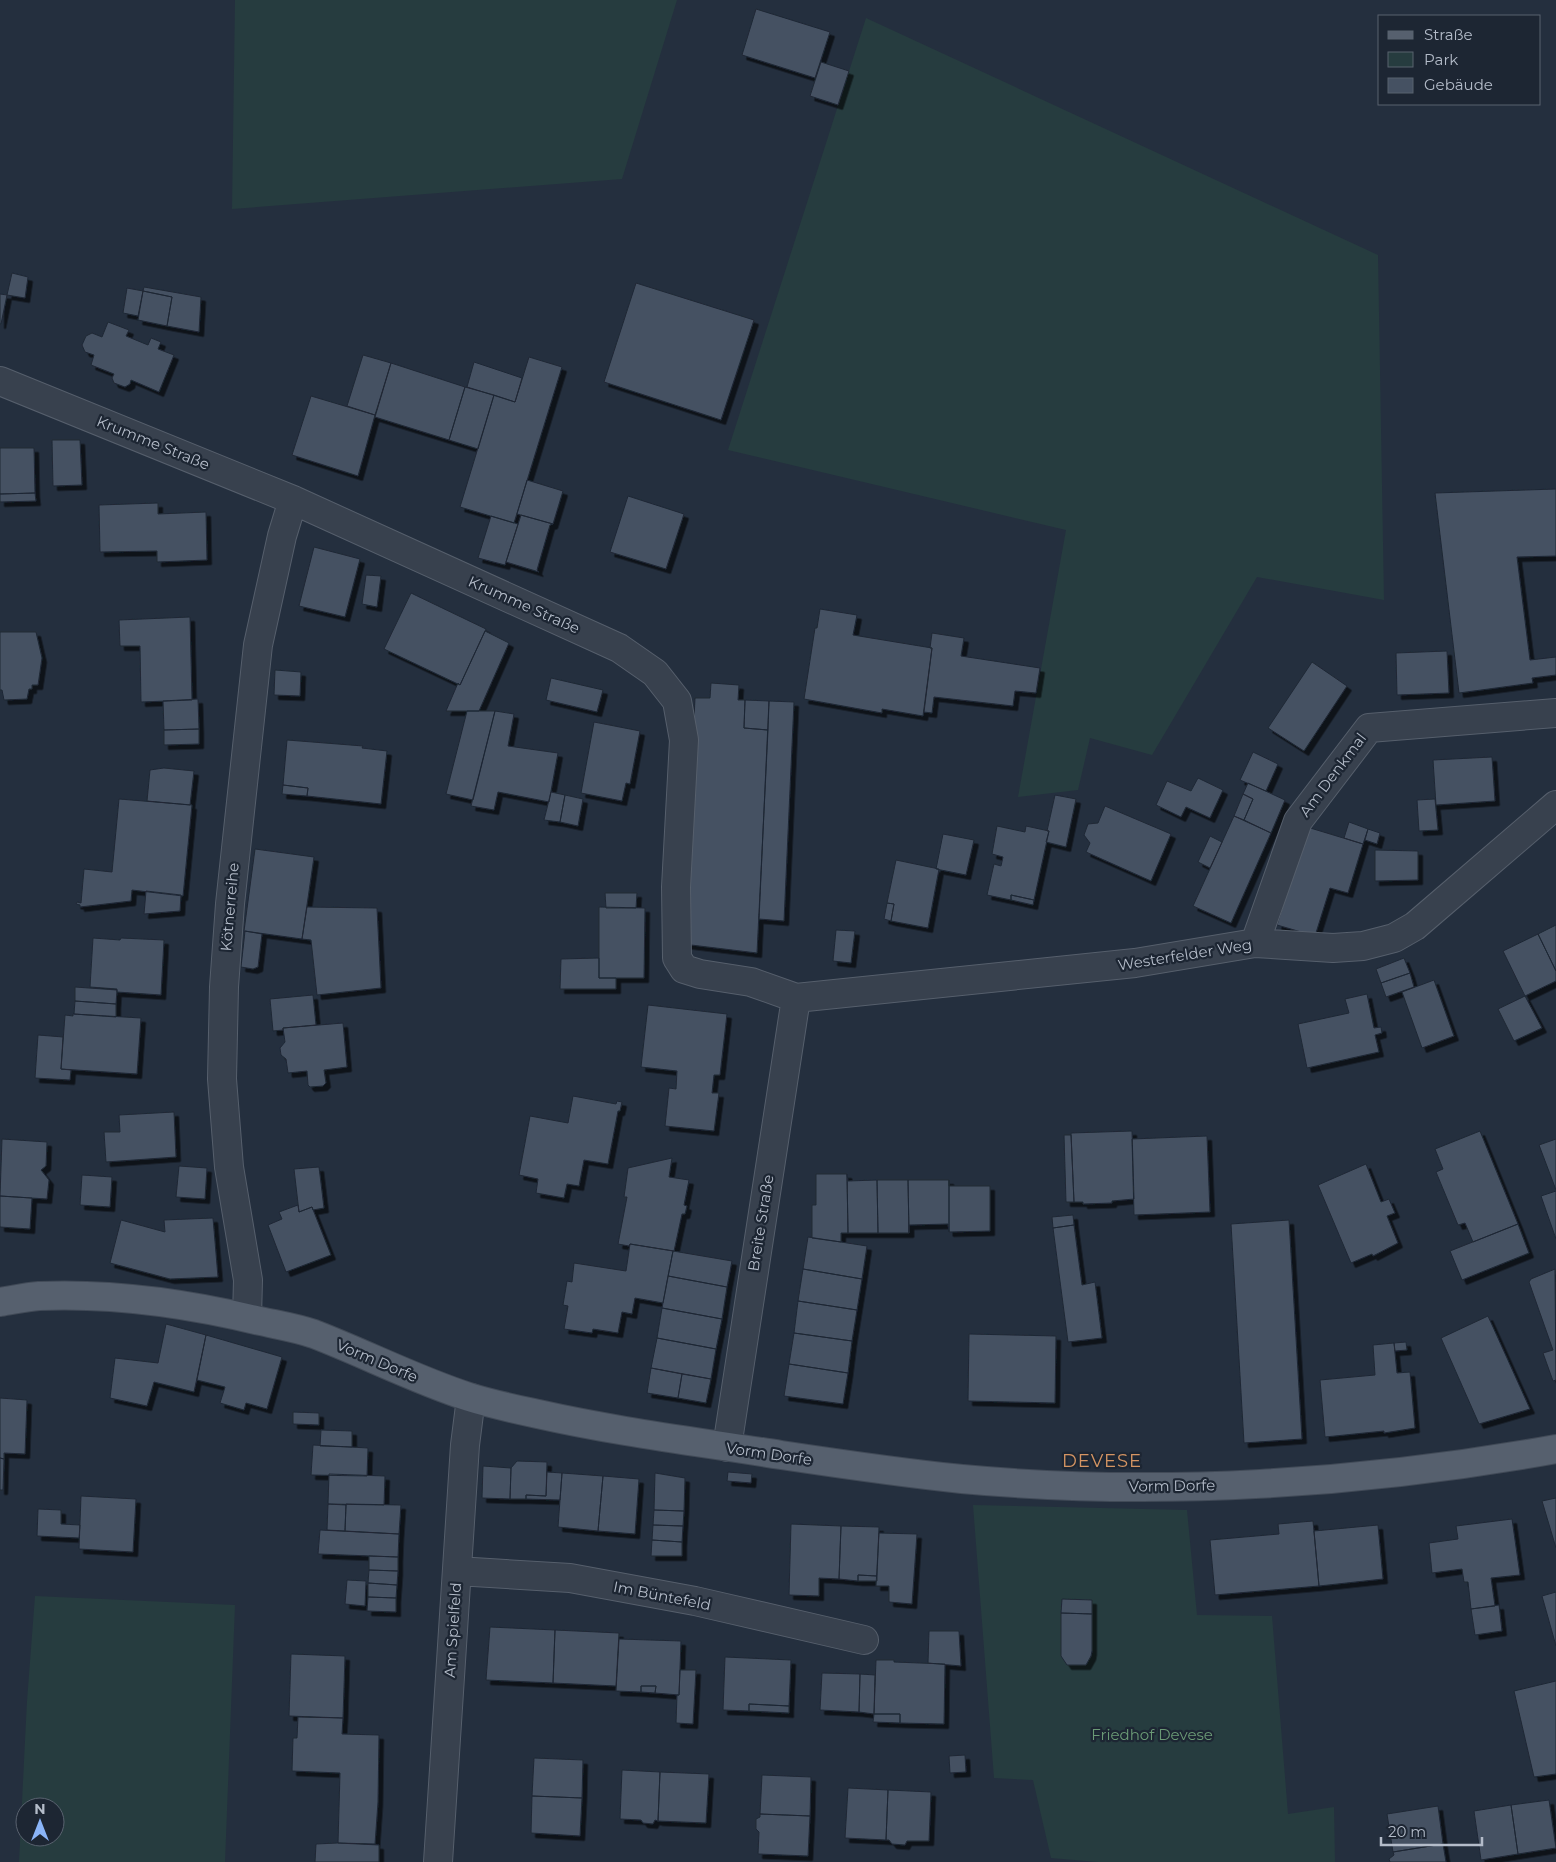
<svg xmlns="http://www.w3.org/2000/svg" width="1556" height="1862" viewBox="0 0 1556 1862" font-family="Montserrat,sans-serif">
<style>
.green{fill:#263c3f;fill-rule:evenodd}
.building{fill:#455162;stroke:#1f2835;filter:url(#shadow)}
.lines{fill:none;stroke-linecap:round;stroke-linejoin:round}
.minor-casing{stroke:#565f6c;stroke-width:30}
.major-casing{stroke:#414a57;stroke-width:30}
.minor{stroke:#38414e;stroke-width:28}
.major{stroke:#56606e;stroke-width:28}
.labels{text-anchor:middle;stroke-width:4.5;stroke-linejoin:round;paint-order:stroke}
.street-label{font-size:15px;fill:#b4bcc9;stroke:#1d2633}
.park-label{font-size:15px;fill:#6b9a76;stroke:#1d2633}
.quarter-label{font-size:18px;letter-spacing:1px;fill:#d59563;stroke:#1d2633}
</style>
<defs>
<filter id="shadow"><feDropShadow dx="4.5" dy="4.5" stdDeviation="0" flood-color="#0009"/></filter>
</defs>
<rect width="100%" height="100%" fill="#242f3e"/>
<path class="green" d="M235,0H677L622,179L232,209Z
M866,18L1378,255L1384,600L1257,577L1152,755L1090,738L1078,790L1018,797L1066,530L728,450Z
M973,1505L1187,1510L1197,1615L1272,1616L1288,1814L1334,1807L1335,1862H1098L1051,1858L1033,1780L994,1778Z
M35,1596L235,1605L225,1862H19L27,1701ZM25,1807H55V1837H25Z"/>
<path class="building" d="M756,9L830,32L815,78L742,55Z
M821,62L849,71L838,105L810,96Z
M12,273L28,277L25,298L7,295Z
M636,283L754,320L721,420L604,382Z
M144,287L201,297L199,332L167,326L172,297L143,291Z
M127,288L143,291L138,316L123,313Z
M143,291L172,297L167,326L138,320Z
M0,294L7,295L1,324H0Z
M108,322L129,330L126,336L148,345L151,338L161,342L158,349L174,355L159,392L131,380L130,384L125,387L114,383L112,378L114,374L91,365L94,355L85,352L82,345L86,336L92,333L102,337Z
M363,355L391,363L375,415L347,406Z
M529,357L562,367L514,523L460,507L494,395L515,402Z
M474,362L522,378L515,402L467,387Z
M391,363L465,387L449,440L375,417Z
M465,387L494,395L478,449L449,440Z
M311,396L375,415L358,476L292,455Z
M52,440H80L82,485L53,486Z
M0,448H34L35,493L0,494Z
M527,480L563,491L553,524L517,514Z
M1556,489V556L1517,557L1530,660L1556,657V675L1532,678L1533,683L1459,693L1435,493Z
M35,493L36,501L0,502V494Z
M628,496L684,514L666,569L610,552Z
M158,503V514L206,512L207,560L157,562V551L100,552L99,505Z
M521,515L553,524L550,525L537,570L539,572L506,562Z
M491,516L518,524L505,565L478,558Z
M314,547L360,559L345,617L299,606Z
M366,575L381,576L377,607L362,604Z
M411,593L486,629L460,685L384,649Z
M820,609L857,615L853,635L932,648L923,716L882,709V713L804,699L815,628H817Z
M190,617L192,700L141,702L140,646H120L119,620Z
M485,631L509,643L479,711H446L458,683L460,685Z
M0,632H36L42,658L38,685H32V689H29L27,699L4,700L2,690H0Z
M932,633L964,638L961,656L1040,668L1036,693L1015,691L1013,706L934,697L932,713L924,712L932,648H930Z
M1447,651L1449,693L1397,695L1396,653Z
M1312,662L1347,686L1304,751L1268,728Z
M275,670L301,672L300,696L274,695Z
M551,678L603,690L597,712L546,700Z
M711,683L739,685L738,700H745L744,728L768,730L757,953L683,944L695,698H710Z
M198,699L199,729L164,730L163,701Z
M745,700L769,701L768,730L744,728Z
M769,701L794,702L784,921L759,919Z
M467,711H495L473,800L446,794Z
M495,711L514,714L508,746L558,753L549,802L498,792L494,810L471,806Z
M594,722L640,731L630,784L626,783L622,801L581,793Z
M199,729V744L164,745V730Z
M287,740L363,746L362,748L387,751L381,804L307,796L308,788L283,785Z
M1253,752L1278,764L1266,791L1240,780Z
M1492,757L1495,801L1436,805L1433,760Z
M164,768L194,771L190,805L147,801L150,770Z
M1198,778L1223,790L1210,818L1186,807L1181,817L1156,805L1167,781L1191,791Z
M1248,783L1285,800L1271,833L1244,820L1253,799L1243,794Z
M283,785L308,788L307,796L282,794Z
M551,792L565,795L560,822L544,820Z
M1243,794L1253,799L1244,820L1234,816Z
M565,795L583,799L578,826L560,822Z
M1055,795L1076,799L1066,847L1046,842L1049,831H1047Z
M119,799L192,805L183,896L132,890L131,901L80,907V905L76,904L77,902L81,903L84,869L112,872Z
M1435,799L1438,830L1419,831L1417,800Z
M1105,806L1171,834L1151,881L1086,852L1090,843L1084,835L1088,824L1098,823Z
M1234,816L1271,833L1231,923L1193,906Z
M1349,822L1368,829L1363,844L1344,838Z
M997,826L1025,832L1026,826L1049,831L1034,900L1011,895V900L987,895L994,864L1001,866L1003,857L992,854Z
M1307,827L1363,844L1348,893L1330,888L1315,936L1277,925Z
M1368,829L1380,833L1377,844L1365,840Z
M943,834L974,840L966,875L936,869Z
M1210,836L1222,842L1210,868L1198,862Z
M255,849L314,857L302,939L244,931Z
M1375,850L1418,851V880L1375,881Z
M896,860L939,869L928,928L891,921L894,904L887,903Z
M146,891L181,895L180,911L144,914Z
M605,893H637L636,908H606Z
M1011,895L1034,900L1033,905L1011,900Z
M887,903L894,904L891,921L884,919Z
M307,907L377,908L381,988L317,995L311,940L302,939Z
M599,907L645,908L644,978H599Z
M1556,925V971L1538,934Z
M836,930L855,931L851,963L833,961Z
M245,931L262,934L258,967L253,969L241,967Z
M1538,934L1556,971V981L1525,996L1503,951Z
M93,938L120,940L121,938L164,940L161,995L117,992V989L90,987Z
M599,958V978H616V989H560L561,959Z
M1404,958L1410,973L1381,983L1376,969Z
M1410,973L1414,987L1386,997L1381,983Z
M1434,980L1454,1036L1422,1048L1402,992Z
M75,987L117,990L116,1004L75,1001Z
M1367,994L1374,1028L1381,1027L1382,1033L1375,1035L1379,1052L1307,1068L1298,1024L1349,1013L1345,999Z
M313,995L316,1025L283,1028V1030L273,1031L270,999Z
M1525,996L1542,1028L1514,1041L1498,1009Z
M75,1001L116,1004V1017L74,1014Z
M648,1005L727,1014L720,1075H714L712,1093H719L714,1131L665,1126L669,1088L676,1089L677,1071L641,1067Z
M73,1014L141,1018L137,1074L61,1069L65,1015L73,1016Z
M343,1023L347,1067L324,1070L326,1083L323,1086L310,1087L308,1085L307,1071L288,1073L286,1059L281,1055L280,1048L285,1042L283,1028Z
M38,1035L63,1037L61,1069L71,1070L70,1080L35,1078Z
M573,1096L616,1104L617,1101L622,1102L620,1111H618L608,1164L584,1160L579,1186L567,1184L564,1198L536,1193L538,1179L519,1175L530,1116L568,1123Z
M174,1112L176,1157L106,1162L104,1132H120L119,1115Z
M1132,1131L1134,1199L1112,1201V1203L1083,1204V1202H1074L1071,1133Z
M1480,1131L1518,1224L1473,1242L1465,1223L1458,1225L1436,1172L1443,1169L1435,1149Z
M1064,1135H1071L1074,1202H1066Z
M1207,1136L1210,1212L1134,1215L1132,1139Z
M2,1139L47,1142L46,1166L41,1170L49,1180L47,1199L0,1196Z
M1556,1139V1190L1539,1145Z
M672,1158L669,1177L689,1180L684,1205L687,1206L685,1214H682L674,1251L630,1244L629,1246L618,1244L627,1197H624L628,1168Z
M1366,1164L1381,1202L1389,1199L1395,1213L1387,1216L1398,1243L1373,1256L1372,1254L1351,1263L1318,1185Z
M179,1166L207,1168L205,1199L176,1197Z
M319,1167L324,1208L313,1210L312,1207L299,1212L294,1169Z
M816,1174H847L848,1233H841V1242L812,1238V1205H816Z
M847,1174L848,1181L877,1180L878,1233H848Z
M82,1175L112,1177L110,1207L80,1205Z
M877,1180H908L909,1233H878Z
M908,1180H949V1232L948,1224L909,1225V1233Z
M949,1180V1186H990V1231L949,1232Z
M1556,1191V1239L1541,1196Z
M0,1196L32,1198L30,1229L0,1227Z
M298,1205L299,1212L312,1207L331,1255L286,1272L268,1225L282,1219L279,1212Z
M1073,1215L1074,1225L1053,1228L1052,1217Z
M213,1218L218,1277L170,1279L110,1263L121,1220L165,1232L164,1220Z
M1289,1220L1302,1439L1244,1443L1231,1224Z
M1518,1224L1529,1253L1462,1280L1450,1251Z
M1074,1225L1082,1285L1095,1282L1102,1338L1068,1342L1053,1228Z
M808,1237L867,1246L862,1279L803,1269Z
M630,1244L673,1251L663,1303L635,1298L632,1314L622,1312L618,1333L593,1329L592,1333L564,1329L568,1306L563,1305L567,1281L572,1282L574,1263L626,1271Z
M673,1251L732,1261L727,1287L668,1276Z
M803,1269L862,1279L857,1310L798,1301Z
M1555,1269L1556,1380L1553,1381L1543,1353L1553,1350L1529,1282L1531,1279Z
M668,1276L727,1287L722,1319L662,1308Z
M798,1301L857,1310L852,1341L794,1333Z
M662,1308L722,1319L716,1349L657,1338Z
M1488,1316L1530,1409L1479,1424L1441,1338Z
M166,1324L206,1335L194,1392L154,1382L147,1406L110,1398L115,1358L158,1363Z
M794,1333L852,1341L848,1373L789,1364Z
M969,1334L1056,1336L1055,1403L968,1401Z
M206,1335L282,1357L267,1409L246,1403L244,1410L220,1403L225,1387L197,1380Z
M657,1338L716,1349L711,1379L651,1368Z
M1406,1342L1407,1350L1395,1351L1394,1343Z
M1394,1343L1397,1373L1410,1372L1415,1428L1384,1433V1431L1325,1437L1320,1380L1375,1375L1373,1345Z
M789,1364L848,1373L843,1404L784,1396Z
M651,1368L682,1374L678,1398L647,1393Z
M682,1374L711,1379L706,1403L678,1398Z
M0,1398L27,1400L25,1454L4,1453V1459L0,1458Z
M293,1412L319,1413V1425L293,1424Z
M321,1430L352,1431V1447L320,1446Z
M313,1445L368,1448L367,1476L311,1475Z
M0,1458L4,1459L3,1490H0Z
M517,1461L547,1462L546,1496L526,1495V1499H510L511,1468Z
M483,1466L511,1468L510,1499L482,1498Z
M547,1472L562,1473L560,1500L526,1499V1495L546,1496Z
M728,1472L752,1474L751,1483L727,1481Z
M562,1473L603,1476L598,1531L558,1527Z
M655,1473L685,1478L684,1511L654,1510Z
M329,1474L385,1476L384,1505L328,1504Z
M603,1476L639,1479L635,1534L598,1531Z
M81,1496L136,1499L133,1552L79,1549Z
M1556,1498V1548L1542,1501Z
M328,1504L346,1505L345,1531L327,1530Z
M346,1504L401,1505L399,1534L345,1531Z
M38,1509L61,1510V1524L80,1525L79,1538L37,1536Z
M654,1510L684,1511L683,1526L653,1525Z
M1512,1519L1520,1575L1491,1578L1495,1606L1471,1609L1468,1582H1464L1462,1569L1432,1573L1429,1543L1458,1539L1456,1526Z
M1313,1521L1319,1586L1215,1595L1210,1540L1279,1534L1278,1524Z
M791,1524L841,1526L839,1579L819,1578V1596L789,1595Z
M653,1525L683,1526L682,1542L652,1540Z
M1378,1525L1383,1579L1319,1586L1314,1531Z
M841,1526L879,1527L877,1576L858,1575V1581L839,1579Z
M320,1530L399,1534L398,1557L318,1554Z
M879,1533L917,1534L912,1604L889,1602V1586H876Z
M652,1540L682,1542V1556H651Z
M369,1556L398,1557V1571L369,1570Z
M369,1570L398,1571L397,1585L368,1583Z
M858,1575L877,1576V1581H858Z
M347,1580L366,1581L365,1606L345,1604Z
M368,1583L397,1585L396,1598L368,1597Z
M1556,1592V1646L1542,1596Z
M368,1597L396,1598V1612L367,1611Z
M1062,1599L1092,1600V1614L1061,1613Z
M1499,1605L1502,1631L1475,1635L1471,1609Z
M1061,1613L1092,1614V1651L1091,1656L1086,1665H1067L1061,1656Z
M490,1627L555,1630L553,1683L486,1680Z
M555,1630L619,1633L616,1686L553,1683Z
M929,1631H959L961,1666L928,1663Z
M619,1639L681,1641L679,1695L655,1693L656,1686H641V1692L616,1691Z
M291,1654L345,1656L343,1718L289,1716Z
M725,1657L791,1660L789,1706L749,1704V1711L723,1710Z
M876,1660H894V1662L945,1664L944,1724L900,1723V1714H874Z
M680,1670H696L693,1724L676,1723L677,1695H679Z
M822,1673L860,1674L859,1712L820,1710Z
M860,1674L875,1675L874,1714L859,1712Z
M1556,1681V1774L1534,1777L1514,1691Z
M641,1686H656L655,1693L641,1692Z
M749,1704L789,1706V1713L749,1711Z
M874,1714H900V1723L873,1722Z
M298,1717L343,1718L342,1734L379,1735L378,1802L375,1844L338,1843L340,1773L292,1771L293,1738H297Z
M965,1755L966,1772L950,1773L949,1756Z
M534,1758L583,1760L582,1798L532,1796Z
M622,1770L660,1772L658,1821L655,1820L653,1824L643,1823L641,1820L620,1819Z
M660,1772L709,1774L706,1823L658,1821Z
M762,1775L811,1777L810,1816L760,1814Z
M848,1788L888,1790L886,1840L845,1838Z
M888,1790L931,1792L929,1841H907L905,1845L892,1844L889,1840H886Z
M532,1796L582,1798L580,1836L531,1833Z
M1549,1800L1556,1848L1518,1854L1511,1805Z
M1511,1805L1518,1854L1481,1860L1474,1811Z
M1438,1806L1443,1844L1393,1852L1387,1814Z
M760,1814L810,1816L808,1856L758,1854L759,1832L756,1829V1819L760,1817Z
M338,1843L379,1845V1862H315L316,1844Z
M1443,1844L1446,1862H1390L1389,1859L1394,1855L1393,1852Z"/>
<g class="lines">
<defs>
<path id="minor" d="M0,381L293,500L619,648L655,673L677,701L684,740L676,887L677,958L684,969L700,974L751,982L796,998L1135,963L1255,943L1333,948L1363,946L1394,938L1415,926L1556,805
M1255,943L1298,821L1369,728L1556,713
M247,1317L248,1280L229,1167L222,1079L224,987L230,904L258,645L282,536L293,500
M727,1447L796,998
M457,1571L570,1578L695,1601L864,1640
M438,1862L465,1445L471,1398"/>
<path id="major" d="M0,1302C13,1300 26,1297 39,1296C112,1293 190,1304 260,1321C278,1325 297,1328 314,1334C366,1354 416,1380 469,1397C491,1404 515,1409 538,1414C618,1432 700,1442 781,1455C841,1464 902,1473 962,1479C1158,1497 1363,1484 1556,1449"/>
</defs>
<use href="#minor" class="minor-casing"/>
<use href="#major" class="major-casing"/>
<use href="#minor" class="minor"/>
<use href="#major" class="major"/>
</g>
<g class="labels">
<g class="street-label">
<text transform="translate(153 443) rotate(22)" y="5">Krumme Straße</text>
<text transform="translate(524 605) rotate(24)" y="5">Krumme Straße</text>
<text transform="translate(1333 775) rotate(-53)" y="5">Am Denkmal</text>
<text transform="translate(230 907) rotate(-85)" y="5">Kötnerreihe</text>
<text transform="translate(1185 955) rotate(-9)" y="5">Westerfelder Weg</text>
<text transform="translate(761 1223) rotate(-81)" y="5">Breite Straße</text>
<text transform="translate(377 1361) rotate(23)" y="5">Vorm Dorfe</text>
<text transform="translate(769 1454) rotate(8)" y="5">Vorm Dorfe</text>
<text transform="translate(1172 1486) rotate(-1)" y="5">Vorm Dorfe</text>
<text transform="translate(662 1596) rotate(11)" y="5">Im Büntefeld</text>
<text transform="translate(453 1630) rotate(-86)" y="5">Am Spielfeld</text>
</g>
<g class="park-label">
<text x="1152" y="1740">Friedhof Devese</text>
</g>
<g class="quarter-label">
<text x="1102" y="1467">DEVESE</text>
</g>
</g>
<rect x="1378" y="15" width="162" height="90" fill="#1d2633" stroke="#59626f"/>
<rect x="1388" y="31" width="25" height="8" fill="#56606e" stroke="#59626f"/>
<text x="1424" y="40" font-size="15" fill="#b4bcc9">Straße</text>
<rect x="1388" y="52" width="25" height="15" fill="#263c3f" stroke="#59626f"/>
<text x="1424" y="65" font-size="15" fill="#b4bcc9">Park</text>
<rect x="1388" y="78" width="25" height="15" fill="#455162" stroke="#59626f"/>
<text x="1424" y="90" font-size="15" fill="#b4bcc9">Gebäude</text>
<g transform="translate(40 1822)"><circle r="24" fill="#1d2633" stroke="#59626f"/>
<path d="M0-4L9 19L0 12L-9 19Z" fill="#8ab4f8"/>
<text y="-8" font-size="14" font-weight="bold" text-anchor="middle" fill="#b4bcc9">N</text>
</g>
<path d="M1381 1837v8h101v-8" fill="none" stroke="#b4bcc9" stroke-width="2.5"/>
<text x="1388" y="1837" font-size="15" fill="#b4bcc9" stroke="#1d2633" stroke-width="4" paint-order="stroke">20 m</text>
</svg>
